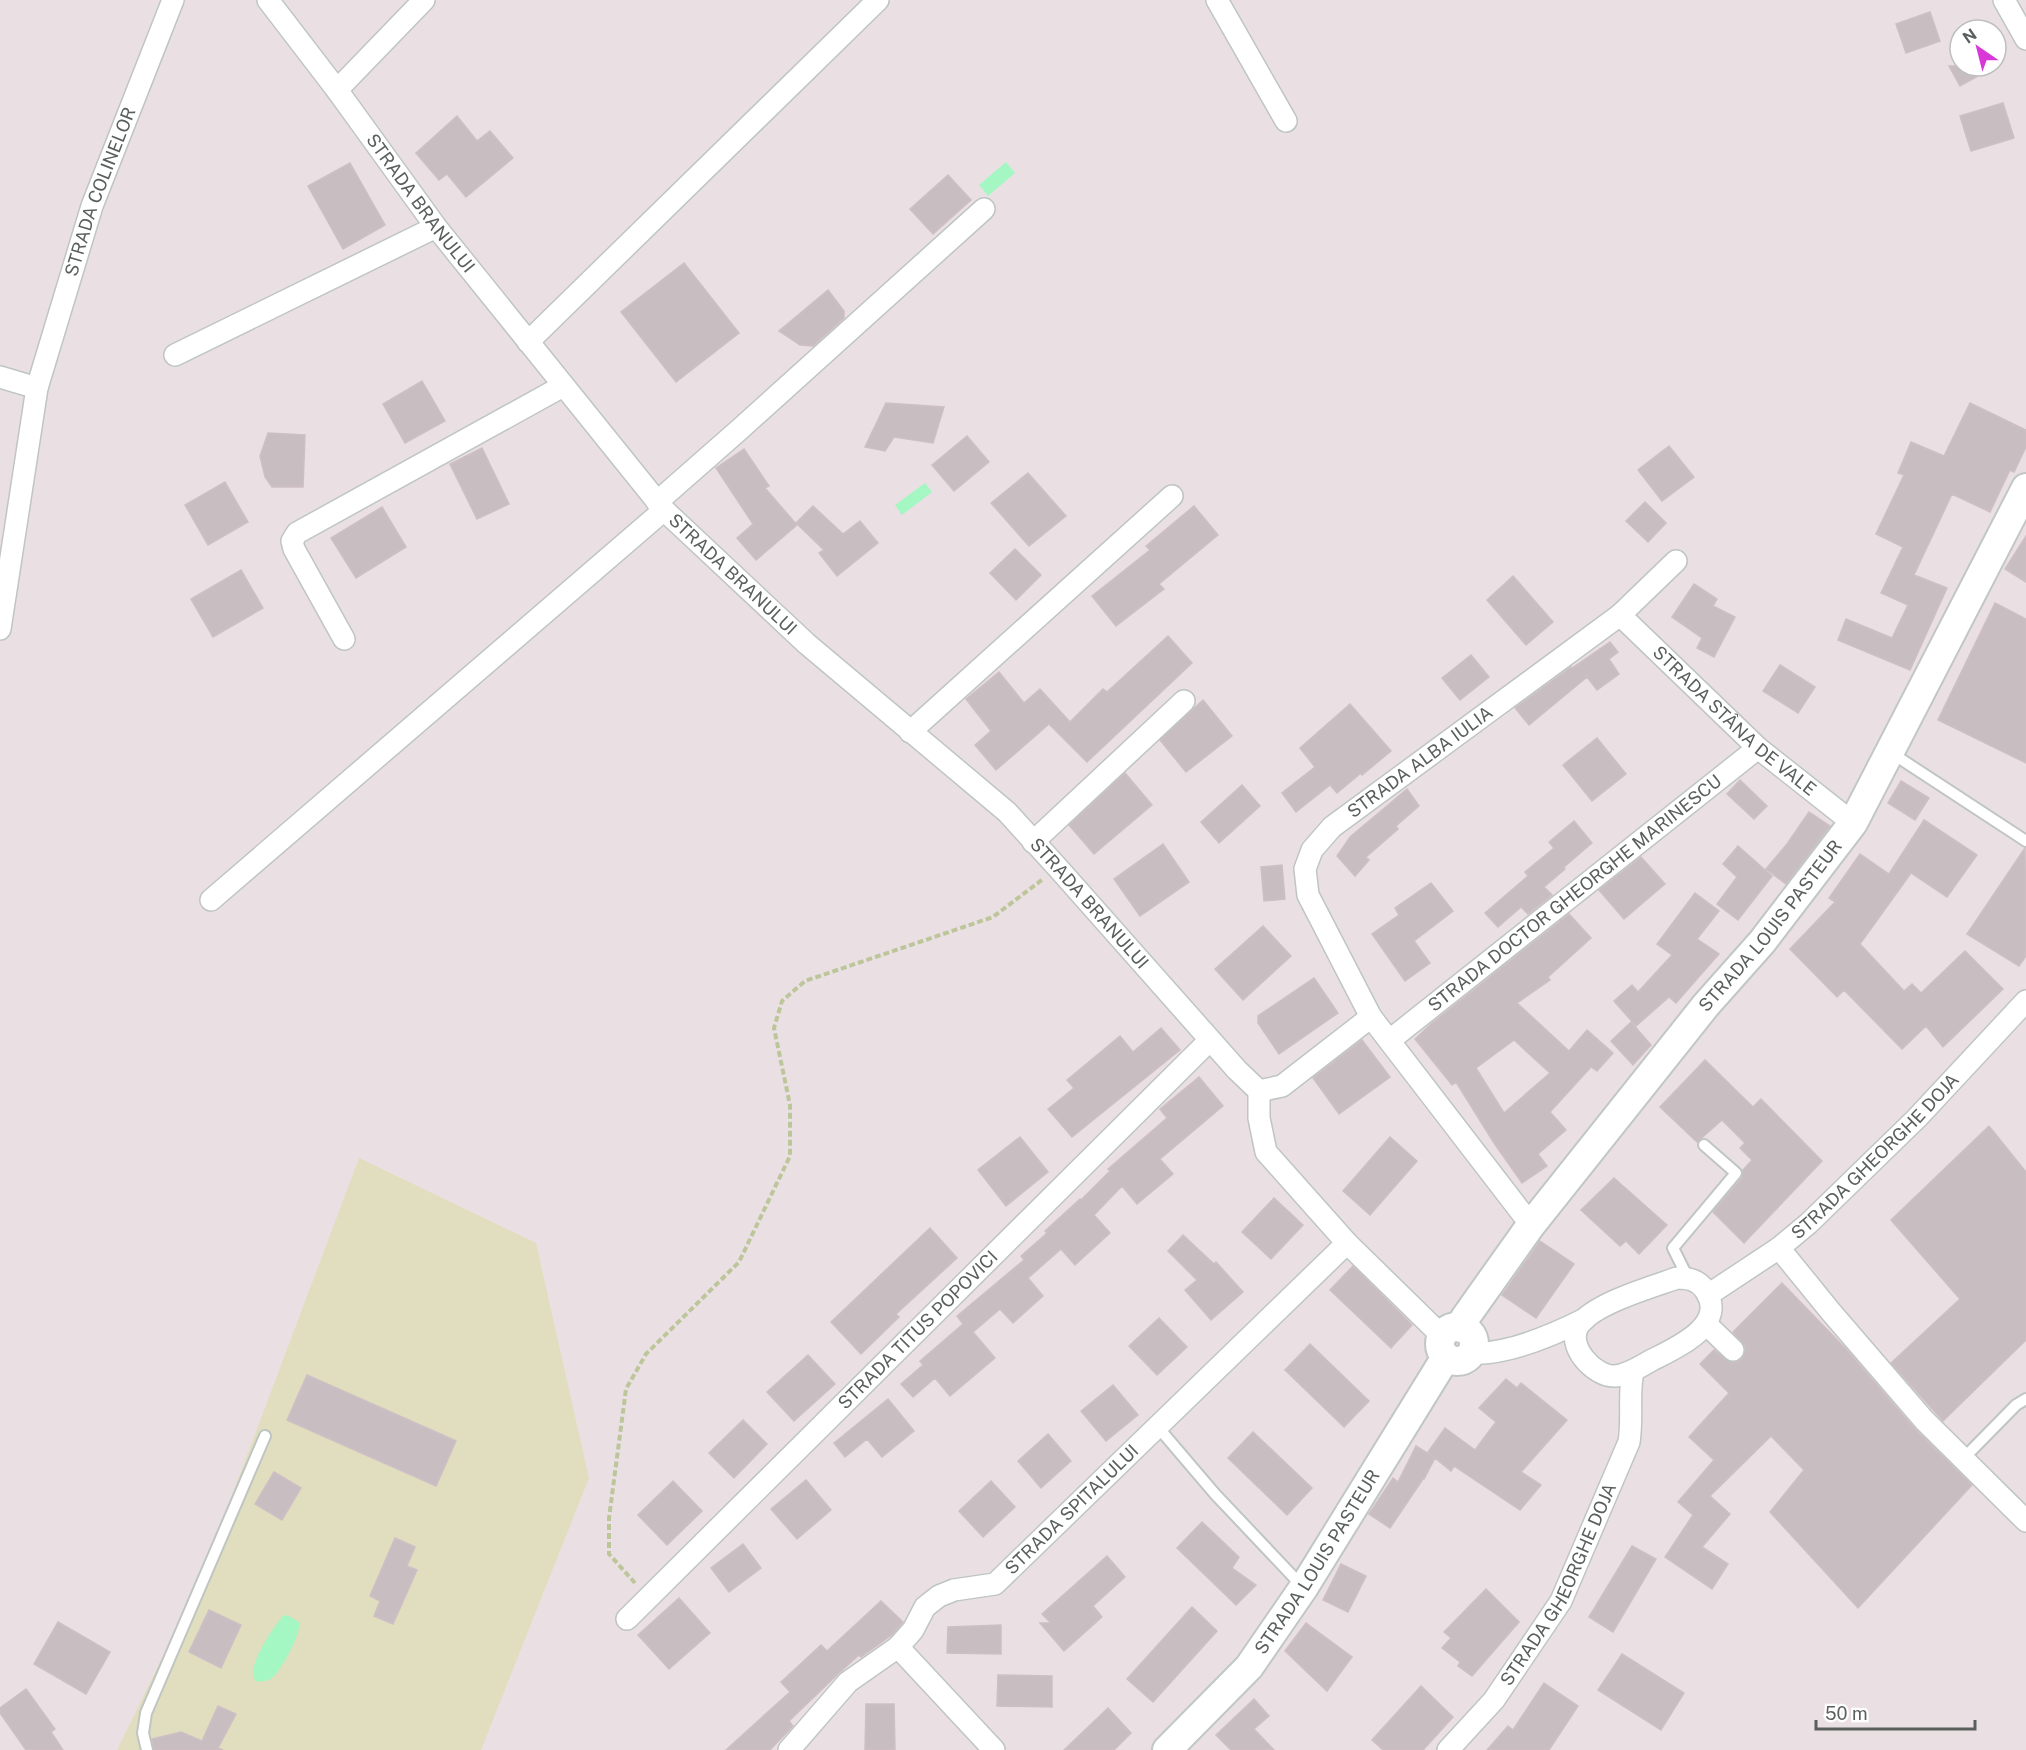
<svg xmlns="http://www.w3.org/2000/svg" width="2026" height="1750" viewBox="0 0 2026 1750" font-family="'Public Sans',sans-serif">
<style>
.green{fill:#e0debe}
.water{fill:#a4f7c2}
.building{fill:#c8bec2;stroke:#cebfc5;stroke-width:1.5;fill-rule:evenodd}
.lines{fill:none;stroke-linecap:round;stroke-linejoin:round}
.service-casing{stroke:#bfc6c2;stroke-width:14}
.minor-casing{stroke:#bfc6c2;stroke-width:24}
.secondary-casing{stroke:#c0c7c4;stroke-width:32}
.path{stroke:#bdc69b;stroke-width:4;stroke-dasharray:6 3;stroke-linecap:butt}
.service{stroke:#fff;stroke-width:10}
.minor{stroke:#fff;stroke-width:21}
.secondary{stroke:#fff;stroke-width:28}
.labels{text-anchor:middle;stroke-width:6;stroke-linejoin:round;paint-order:stroke}
.street-label{font-size:18px;fill:#59605c;stroke:#fff}
</style>
<rect width="100%" height="100%" fill="#eae0e3"/>
<path class="green" d="M359,1158L536,1243L589,1478L481,1750H117L199,1583Z"/>
<path class="water" d="M1006,162L1015,173L988,196L979,185Z
M925,483L932,492L902,515L895,505Z
M287,1615L299,1622C302,1632 282,1669 273,1677C268,1682 261,1682 255,1681C254,1678 253,1674 253,1671C255,1655 273,1628 283,1616Z"/>
<path class="building" d="M1930,12L1940,41L1906,53L1896,24Z
M1949,66H1996L1960,86Z
M2003,103L2014,138L1971,151L1960,116Z
M457,116L477,141L490,131L513,158L466,197L447,174L439,180L416,153Z
M350,163L385,225L343,249L308,186Z
M948,175L971,200L933,234L910,209Z
M684,263L739,333L676,382L621,312Z
M828,290L844,311V318L813,346L800,345L779,331Z
M422,381L445,421L405,443L383,404Z
M886,403L944,407L933,443L894,437L885,451L865,447Z
M1970,403L2026,430V447L2014,472L2010,470L1990,512L1952,494L1914,575L1947,588L1910,670L1838,640L1846,619L1892,638L1908,605L1881,593L1903,547L1876,534L1904,475L1898,473L1911,442L1944,456Z
M268,433L305,435L303,487H272L265,477L260,456Z
M967,436L989,462L954,491L932,465Z
M1669,446L1694,477L1662,501L1638,470Z
M482,448L509,504L477,519L450,464Z
M744,449L769,486L765,488L797,525L756,560L737,538L753,524L716,468Z
M1028,473L1066,516L1029,546L991,503Z
M225,482L248,522L208,545L185,505Z
M1645,502L1666,523L1648,542L1626,521Z
M813,506L843,534L860,521L878,543L837,576L819,553L824,550L796,523Z
M1194,506L1218,535L1159,584L1164,589L1116,626L1092,596L1150,550L1146,546Z
M382,507L406,547L356,578L331,538Z
M2026,536V582L2005,569Z
M1015,549L1041,575L1016,600L990,573Z
M241,570L263,608L213,637L191,599Z
M1513,576L1553,622L1526,645L1487,600Z
M1694,584L1717,599L1713,606L1735,617L1714,657L1697,648L1702,638L1672,617Z
M1995,603L2026,619V763L1938,720Z
M1168,636L1192,663L1087,762L1049,724L996,770L975,745L991,731L966,699L999,672L1024,703L1040,689L1070,722L1103,689L1107,692Z
M1610,642L1618,652L1609,659L1619,674L1597,690L1587,677L1529,725L1515,708L1571,667L1572,668Z
M1471,655L1489,677L1460,700L1442,678Z
M1780,665L1815,687L1798,713L1763,691Z
M1203,700L1232,736L1186,772L1160,740Z
M1350,704L1391,751L1362,775L1361,773L1337,793L1330,785L1296,812L1282,793L1315,767L1300,748Z
M1597,738L1626,774L1592,801L1563,765Z
M1125,773L1152,805L1094,854L1069,825Z
M1740,780L1767,806L1754,819L1727,794Z
M1901,781L1929,798L1915,820L1888,803Z
M1242,785L1260,806L1219,843L1201,822Z
M1407,789L1419,806L1396,826L1398,829L1366,857L1369,860L1355,876L1337,856L1350,837Z
M1809,812L1830,826L1786,884L1766,869L1787,844Z
M1924,820L1977,855L1947,897L1911,873L1860,944L1904,991L1912,984L1921,993L1965,951L2003,989L1943,1047L1926,1026L1902,1049L1844,990L1837,997L1790,949L1835,902L1829,898L1860,854L1889,874Z
M1574,821L1592,843L1564,867L1565,869L1544,887L1552,895L1528,914L1521,907L1498,927L1485,913L1528,876L1525,872L1554,848L1549,842Z
M1163,844L1189,882L1140,916L1114,879Z
M1738,846L1772,876L1738,920L1717,904L1737,877L1723,864Z
M2025,848L2026,956L2019,966L1967,934Z
M1641,857L1665,884L1624,919L1599,890Z
M1282,865L1285,899L1264,901L1261,867Z
M1431,883L1453,911L1414,941L1430,963L1405,981L1372,934L1399,915L1395,908Z
M1695,893L1719,911L1697,939L1719,954L1676,1003L1669,997L1636,1026L1614,1001L1632,985L1638,992L1672,955L1657,944Z
M1569,914L1591,938L1548,977L1550,980L1517,1003L1569,1051L1587,1030L1613,1053L1597,1071L1591,1067L1550,1112L1566,1130L1538,1154L1547,1166L1522,1183L1494,1143L1456,1082L1452,1085L1415,1039L1431,1024ZM1514,1040L1550,1073L1504,1113L1476,1068Z
M1263,926L1291,956L1243,1000L1215,969Z
M1314,978L1338,1013L1279,1054L1258,1023V1016Z
M1631,1022L1651,1045L1633,1065L1611,1041Z
M1161,1028L1180,1050L1072,1137L1048,1109L1074,1088L1067,1080L1120,1036L1133,1052Z
M1362,1040L1390,1077L1339,1114L1313,1078Z
M1705,1060L1753,1107L1761,1099L1822,1161L1744,1243L1713,1212L1742,1178L1743,1170L1752,1160L1740,1148L1745,1143L1722,1120L1697,1142L1660,1107Z
M1199,1077L1223,1106L1160,1159L1173,1174L1137,1204L1122,1186L1094,1215L1110,1233L1075,1265L1061,1249L1028,1278L1043,1296L1013,1323L1000,1309L973,1332L995,1358L950,1396L935,1378L913,1397L901,1384L923,1365L920,1361L963,1324L957,1316L1024,1260L1021,1256L1047,1233L1045,1231L1080,1199L1081,1200L1110,1171L1108,1169L1167,1118L1160,1109Z
M1989,1126L2026,1172V1340L1943,1421L1891,1363L1960,1299L1891,1220Z
M1020,1137L1048,1172L1006,1206L978,1170Z
M1390,1137L1417,1161L1370,1215L1343,1191Z
M1614,1178L1667,1225L1639,1254L1626,1241L1620,1246L1581,1210Z
M1274,1198L1303,1225L1271,1259L1242,1232Z
M930,1228L957,1258L896,1314L899,1317L861,1354L831,1322Z
M1183,1235L1214,1264L1216,1262L1243,1292L1211,1320L1185,1290L1197,1280L1168,1251Z
M1540,1241L1574,1264L1536,1318L1502,1295Z
M1353,1266L1412,1325L1391,1348L1330,1290Z
M1782,1283L1846,1349L1915,1429L1972,1485L1858,1608L1770,1512L1804,1470L1771,1436L1710,1496L1730,1514L1702,1547L1728,1564L1712,1589L1665,1557L1693,1515L1678,1502L1714,1460L1689,1437L1729,1393L1700,1364L1714,1350L1729,1362H1736L1742,1359L1745,1352V1346L1733,1332Z
M1159,1318L1187,1347L1157,1375L1129,1346Z
M1310,1344L1369,1401L1344,1427L1285,1370Z
M808,1355L835,1384L794,1421L767,1392Z
M307,1375L456,1441L436,1486L287,1420Z
M1506,1379L1517,1388L1521,1383L1567,1420L1521,1472L1541,1485L1520,1510L1454,1466L1451,1471L1428,1452L1445,1428L1475,1450L1496,1422L1479,1408Z
M1113,1385L1138,1415L1106,1441L1081,1411Z
M888,1399L914,1431L882,1457L867,1439L845,1457L834,1443Z
M743,1420L767,1444L734,1478L709,1453Z
M1253,1432L1312,1488L1287,1515L1228,1458Z
M1048,1434L1071,1461L1041,1488L1018,1461Z
M1416,1446L1435,1458L1424,1479H1423L1390,1528L1369,1514L1393,1478L1398,1482Z
M274,1472L301,1488L282,1520L255,1504Z
M806,1480L831,1510L797,1539L771,1509Z
M673,1481L702,1511L667,1545L638,1515Z
M991,1481L1015,1507L983,1537L959,1511Z
M1202,1522L1239,1557L1232,1568L1256,1585L1236,1605L1177,1548Z
M395,1538L415,1547L407,1566L417,1570L393,1624L374,1616L380,1601L370,1596Z
M743,1544L761,1568L729,1592L711,1568Z
M1632,1546L1656,1559L1613,1632L1589,1617Z
M1107,1556L1125,1577L1093,1606L1102,1617L1064,1651L1040,1623H1051L1042,1614Z
M1341,1564L1366,1576L1348,1612L1323,1600Z
M1486,1589L1519,1622L1472,1676L1458,1666L1460,1662L1442,1648L1451,1638L1444,1632Z
M679,1598L710,1633L669,1669L638,1635Z
M881,1601L903,1622L893,1634L861,1657L859,1655L839,1673L789,1721L793,1726L770,1750H726L790,1692L781,1682L821,1645L827,1651Z
M1192,1607L1217,1631L1153,1702L1127,1679Z
M209,1610L241,1625L221,1668L189,1652Z
M58,1622L110,1652L86,1694L34,1664Z
M1306,1623L1352,1657L1327,1691L1285,1651Z
M1001,1625V1654L947,1653L948,1627Z
M1622,1654L1684,1693L1661,1730L1598,1690Z
M998,1675L1052,1676V1707L997,1706Z
M1544,1683L1578,1706L1549,1750H1487L1508,1726L1513,1730Z
M1421,1686L1453,1717L1423,1750H1383L1372,1740Z
M26,1689L55,1729L51,1732L63,1750H26L0,1713V1708Z
M1254,1699L1269,1716L1254,1729L1274,1750H1231L1216,1735Z
M866,1704H894L895,1750H865Z
M218,1706L236,1714L218,1748L223,1750H154L152,1739L181,1732L202,1741Z
M1108,1708L1131,1733L1114,1750H1064Z"/>
<g class="lines">
<defs>
<path id="service" d="M1890,752L2026,841
M1688,1278L1673,1248L1736,1173L1704,1145
M1157,1426L1215,1494L1302,1586
M1963,1459L2016,1405L2026,1399
M147,1750L143,1733L146,1713L265,1436"/>
<g id="minor">
<path id="s1" d="M268,0L337,90L436,227L664,510L807,644L1007,812L1058,868L1237,1070L1259,1091L1282,1086L1371,1017"/>
<path d="M1217,0L1286,121"/>
<path d="M2004,0L2026,39"/>
<path d="M337,90L424,0"/>
<path d="M528,342L878,0"/>
<path d="M175,355L436,227"/>
<path d="M0,377L37,388"/>
<path d="M657,502L739,430L984,209"/>
<path id="s2" d="M1620,615L1758,748L1853,823"/>
<path id="s3" d="M0,629L37,388L92,206L173,0"/>
<path d="M344,639L294,549L292,541L297,533L563,386"/>
<path d="M910,732L1172,496"/>
<path d="M1033,842L1184,701"/>
<path d="M211,900L664,510"/>
<path id="s4" d="M1390,1040L1758,748"/>
<path d="M1259,1091V1118L1266,1152L1347,1243L1442,1336"/>
<path id="s5" d="M1531,1225L1371,1017L1308,895L1305,869L1312,850L1332,827L1620,615L1676,561"/>
<path d="M1779,1248L1831,1312L1924,1420L2026,1521"/>
<path d="M1677,1278C1689,1278 1698,1280 1705,1290C1729,1325 1676,1348 1652,1360C1641,1366 1628,1375 1615,1376C1594,1377 1565,1345 1579,1325C1595,1303 1652,1287 1677,1278Z"/>
<path id="s6" d="M1708,1295L1779,1248L1809,1223L1917,1118L2026,1001"/>
<path d="M1706,1324L1733,1350"/>
<path d="M1472,1353C1508,1355 1553,1335 1585,1319"/>
<path id="s7" d="M627,1619L1209,1041"/>
<path d="M898,1647L994,1750"/>
<path id="s8" d="M789,1750L848,1682L898,1647L913,1630L925,1607L939,1596L954,1590L995,1584L1347,1243"/>
<path id="s9" d="M1448,1750L1494,1700L1561,1601L1629,1442C1633,1418 1628,1394 1633,1371"/>
</g>
<g id="secondary">
<circle cx="1457" cy="1344" r="17"/>
<path id="s10" d="M1461,1328L1465,1318L1531,1225L1706,1005L1762,942L1853,823L2026,488"/>
<path id="s11" d="M1167,1750L1249,1667L1304,1587L1446,1357"/>
</g>
</defs>
<use href="#service" class="service-casing"/>
<use href="#minor" class="minor-casing"/>
<use href="#secondary" class="secondary-casing"/>
<path class="path" d="M635,1583L609,1554V1518L626,1389L646,1354L739,1262L790,1156V1105L774,1028L782,1001L805,981L993,917L1043,879"/>
<use href="#service" class="service"/>
<use href="#minor" class="minor"/>
<use href="#secondary" class="secondary"/>
</g>
<g class="labels">
<g class="street-label">
<text dy="6" stroke="none"><textPath href="#s3" startOffset="450">STRADA COLINELOR</textPath></text>
<text dy="6" stroke="none"><textPath href="#s1" startOffset="254">STRADA BRANULUI</textPath></text>
<text dy="6" stroke="none"><textPath href="#s1" startOffset="740">STRADA BRANULUI</textPath></text>
<text dy="6" stroke="none"><textPath href="#s2" startOffset="156">STRADA STÂNA DE VALE</textPath></text>
<text dy="6" stroke="none"><textPath href="#s5" startOffset="586">STRADA ALBA IULIA</textPath></text>
<text dy="6" stroke="none"><textPath href="#s4" startOffset="236">STRADA DOCTOR GHEORGHE MARINESCU</textPath></text>
<text dy="6" stroke="none"><textPath href="#s1" startOffset="1226">STRADA BRANULUI</textPath></text>
<text dy="6" stroke="none"><textPath href="#s10" startOffset="508">STRADA LOUIS PASTEUR</textPath></text>
<text dy="6" stroke="none"><textPath href="#s6" startOffset="218">STRADA GHEORGHE DOJA</textPath></text>
<text dy="6" stroke="none"><textPath href="#s7" startOffset="410">STRADA TITUS POPOVICI</textPath></text>
<text dy="6" stroke="none"><textPath href="#s8" startOffset="382">STRADA SPITALULUI</textPath></text>
<text dy="6" stroke="none"><textPath href="#s11" startOffset="242">STRADA LOUIS PASTEUR</textPath></text>
<text dy="6" stroke="none"><textPath href="#s9" startOffset="201">STRADA GHEORGHE DOJA</textPath></text>
</g>
</g>
<g transform="translate(1978 48) rotate(325)"><circle r="28" fill="#ffffff" stroke="#bdbfbe" stroke-width="1.5"/>
<path d="M0-4.5L10 22L0 15L-10 22Z" fill="#d838d8"/>
<text y="-9" font-size="16" font-weight="bold" text-anchor="middle" fill="#59605c">N</text>
</g>
<path d="M1816 1720v9h159v-9" fill="none" stroke="#59605c" stroke-width="3"/>
<text x="1825" y="1720" font-size="18" fill="#59605c" stroke="#ffffff" stroke-width="4.5" paint-order="stroke">50 m</text>
</svg>
